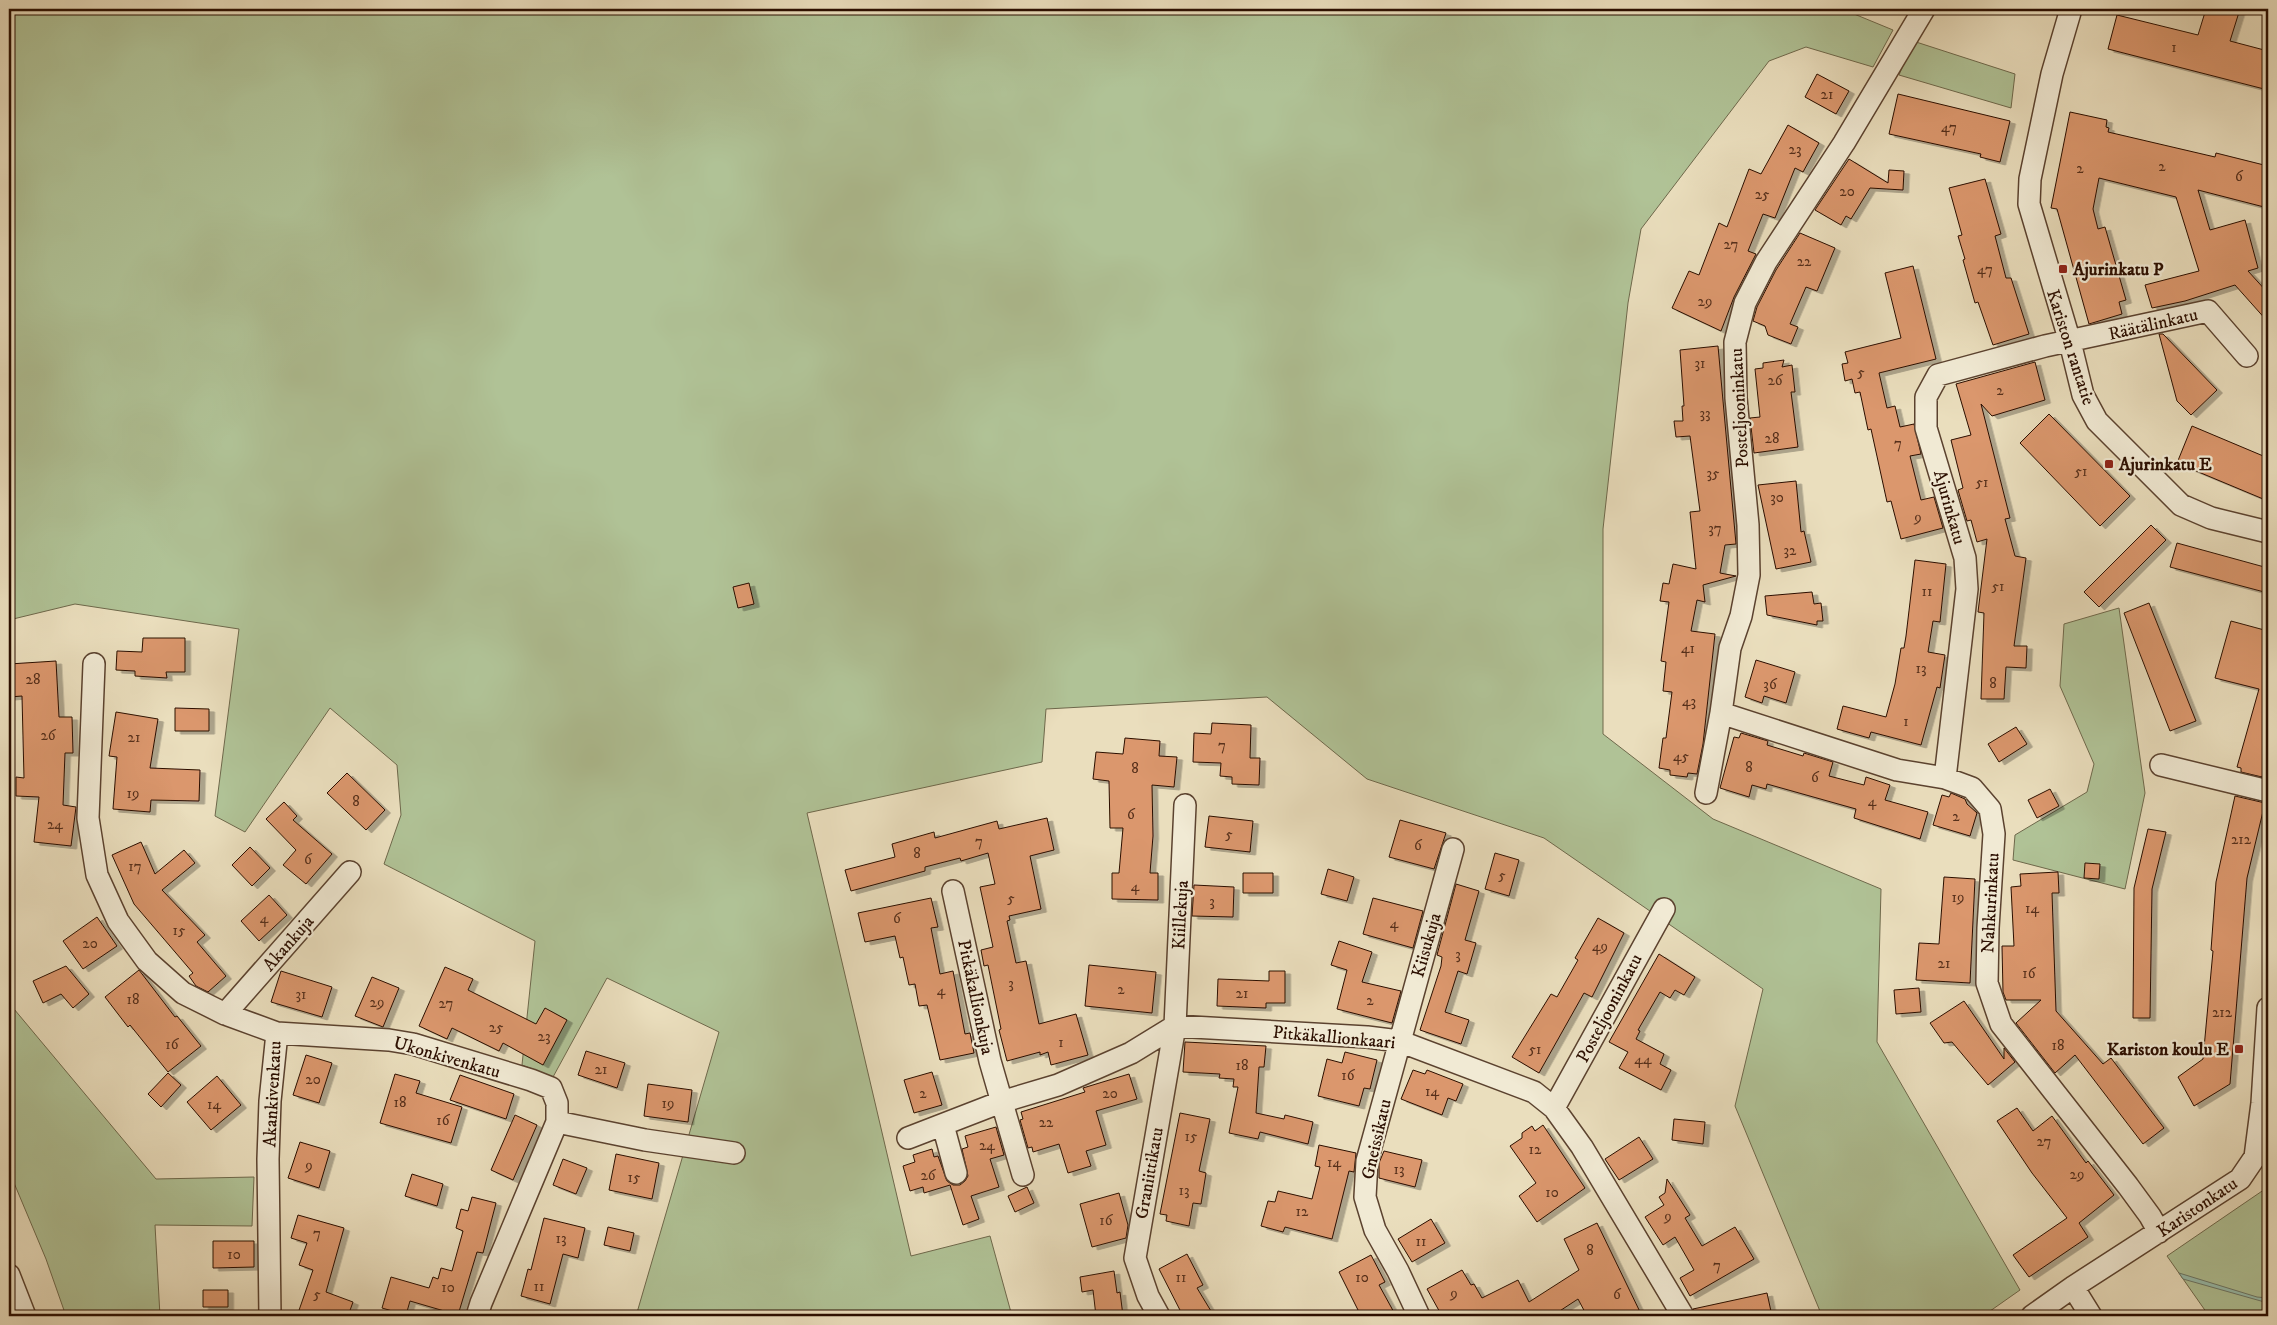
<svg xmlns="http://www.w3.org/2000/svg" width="2277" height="1325" viewBox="0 0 2277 1325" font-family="'IM FELL DW Pica',serif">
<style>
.green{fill:#b0c296;stroke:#6e684b}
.water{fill:#98bdac;stroke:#6c7767}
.building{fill:#db976d;stroke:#2b0e00;filter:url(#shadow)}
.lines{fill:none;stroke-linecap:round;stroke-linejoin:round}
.minor-casing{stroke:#5b422f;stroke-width:24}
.minor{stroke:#f1ead4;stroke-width:21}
.poi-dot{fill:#8f2418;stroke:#f1ead4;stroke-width:2}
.labels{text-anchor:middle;stroke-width:4.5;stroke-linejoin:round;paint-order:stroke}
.number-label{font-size:15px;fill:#57301b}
.poi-label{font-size:18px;font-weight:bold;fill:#2b0e00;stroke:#f1ead4;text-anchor:start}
.street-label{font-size:18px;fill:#2b0e00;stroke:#f1ead4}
</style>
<defs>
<filter id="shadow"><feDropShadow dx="5.5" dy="3" stdDeviation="0" flood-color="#0004"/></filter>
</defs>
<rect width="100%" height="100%" fill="#eadebd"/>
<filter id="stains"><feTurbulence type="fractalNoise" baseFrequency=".004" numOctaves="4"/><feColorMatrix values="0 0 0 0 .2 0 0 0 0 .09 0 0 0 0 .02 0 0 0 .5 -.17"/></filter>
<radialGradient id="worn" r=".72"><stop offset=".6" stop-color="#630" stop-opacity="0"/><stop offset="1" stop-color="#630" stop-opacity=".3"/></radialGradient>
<path class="green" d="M9,9H1842L1893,30L1873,67L1806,47L1769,61L1641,229L1628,303L1603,529V734L1713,819L1881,889L1877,1042L2020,1290L1983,1316H1822L1735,1106L1763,989L1544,838L1367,779L1267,697L1046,709L1042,762L807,813L911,1256L990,1236L1012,1316H636L719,1032L607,978L553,1077L522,1065L535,941L384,864L401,815L397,765L330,708L245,832L215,816L239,629L75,604L9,620Z
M1913,41L2015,74L2011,108L1899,75Z
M2119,608L2145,793L2125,889L2013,860L2015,835L2087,792L2094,764L2060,686L2064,624Z
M9,1003L156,1179L254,1177L252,1226L155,1225L160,1316H66L46,1259L9,1171Z
M2268,1187V1316H2209L2167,1256Z"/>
<path class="water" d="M2179,1273L2257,1297L2268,1298V1303L2183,1279Z"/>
<path class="building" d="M2206,9H2240L2230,41L2268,51V90L2108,49L2117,15L2198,35Z
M1817,74L1849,91L1836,114L1805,97Z
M1898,94L2010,121L2000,162L1980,157L1981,154L1889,134Z
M2070,112L2107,120L2106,127L2109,128L2108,132L2215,157L2216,153L2268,166V208L2198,190L2210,230L2245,220L2258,268L2248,271L2268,293V322L2235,285L2185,301L2152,308L2145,285L2199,271L2176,197L2099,178L2093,209L2098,229L2105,227L2126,300L2119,302L2122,314L2089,324L2057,209L2051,208Z
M1788,125L1819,143L1803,172L1795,168L1775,218L1763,214L1748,251L1756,254L1734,297L1721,331L1672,308L1689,271L1699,275L1719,223L1727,227L1749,169L1761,174Z
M1849,159L1888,183L1889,170L1904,171L1903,190L1870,188L1851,219L1846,216L1841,225L1815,210Z
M1985,179L2001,234L1995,236L2006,278H2011L2029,334L1993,345L1978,302L1975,303L1963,260L1965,259L1958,236L1962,235L1949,188Z
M1800,233L1835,248L1817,291L1806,287L1790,324L1798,327L1791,344L1768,335L1765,326L1753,321L1757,307L1776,270Z
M1913,266L1936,359L1879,373L1887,408L1895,406L1900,427L1914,424L1921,454L1910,456L1921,500L1934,497L1943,528L1901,539L1891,501L1887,502L1871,429L1868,430L1860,392L1855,393L1852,379L1845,381L1842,364L1848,363L1845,352L1901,338L1885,273Z
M2159,334H2163L2217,390L2191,415L2177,401Z
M1718,346L1736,544L1725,545L1720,573L1736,576L1703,585L1705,602L1697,600L1691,631L1715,634L1703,744L1697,774L1688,773L1687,777L1670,775V770L1659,768L1663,738H1666L1672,692L1663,691L1666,662L1661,661L1669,602L1660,601L1663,583L1669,584L1673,564L1696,569L1690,512L1700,511L1690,436L1676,437L1674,421H1683L1682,406H1684L1680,350Z
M1784,360L1782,367L1792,365L1795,392H1791L1798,447L1754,453L1750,418L1760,417L1755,369L1763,368V363Z
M2035,362L2045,400L1992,416L1981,404L2010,518L2005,519L2015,556L2026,558L2014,646H2027L2026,668L2006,667L2004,699H1981L1984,613L1978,612L1987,539L1977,542L1971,520L1967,521L1958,490L1963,488L1951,440L1971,435L1956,384Z
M2049,414L2130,496L2100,526L2020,443Z
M2192,426L2268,458V501L2177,463Z
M1796,481L1801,532L1804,531L1811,562L1776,569L1758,485Z
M2151,525L2166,540L2099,607L2084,592Z
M2177,543L2268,568V593L2170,567Z
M1915,560L1946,564L1940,622L1933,621L1928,652L1945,655L1940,688L1937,687L1921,745L1871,732L1869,738L1837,729L1843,706L1886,717L1895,684L1901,648H1904L1906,636Z
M749,583L754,604L738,608L733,587Z
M1812,592L1814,604L1821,603L1823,621H1817V625L1767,615L1765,596Z
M2149,603L2196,721L2170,731L2124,613Z
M2231,621L2268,631V756L2262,777L2241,772V768L2237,767L2259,689L2215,678Z
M143,638H185V672H166L167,678L135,676V671L116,670L117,651L142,652Z
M1756,660L1795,672L1786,703L1764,696L1762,703L1745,697Z
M56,661L59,717H72L73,753H65L63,805L76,807L71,846L34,842L39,797L16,796V777L24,778L22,696L9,697V664Z
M175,708L209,709V731H175Z
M116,712L158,719L150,768L200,770L199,801L151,800L150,812L113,809L117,757L109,756Z
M1212,723L1251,725L1250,758H1260L1259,785L1232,784V777L1220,776L1221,763L1193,762L1194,733L1211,734Z
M2016,727L2027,744L1999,762L1988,744Z
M1741,733L1768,741L1767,745L1803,756L1804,753L1833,762L1829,776L1864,785L1866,777L1890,785L1885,800L1928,812L1920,839L1854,818L1856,809L1767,784L1766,789L1752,785L1749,797L1720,788L1734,737L1739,738Z
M1125,738L1160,741L1159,756L1177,757L1174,787L1152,785L1153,836L1150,873H1158V900L1112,899V873H1119L1123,828H1110L1109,781L1093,779L1096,752L1123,754Z
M347,773L385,810L366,830L327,793Z
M2050,789L2059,806L2037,818L2028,800Z
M1951,793L1965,799L1967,804L1977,813L1970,836L1933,825L1942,795L1949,797Z
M2235,796L2265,803L2247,878L2230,1084L2194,1106L2178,1077L2203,1059L2213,951L2211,950L2216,882Z
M284,802L297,816L293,820L332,854L306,884L283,865L296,850L266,819Z
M1209,816L1253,821L1250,852L1205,847Z
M1047,818L1054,850L1030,856L1041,909L1009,916L1010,920L1007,921L1016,963L1026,961L1039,1024L1076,1014L1088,1055L1051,1065L1048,1052L1040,1055V1052L1007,1061L999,1030L1001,1029L988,965L984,966L981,950L993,947L980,887L995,884L988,853L961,861L960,858L925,867V871L851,891L845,870L895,857L892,844L934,832L935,838L997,821L999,829Z
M1400,820L1446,833L1434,869L1389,857Z
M2148,829L2166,832L2152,889L2150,1018H2133L2134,888Z
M141,842L155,874L184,850L195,863L162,890L205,935L197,942L226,976L208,992L196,986L189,976L193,973L134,904L112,855Z
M250,847L270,868L252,886L232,865Z
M1495,853L1519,860L1509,896L1485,889Z
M2085,863L2100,864L2099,879L2084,878Z
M1328,869L1354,877L1347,901L1321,894Z
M2058,872L2059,893H2052L2056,1011L2103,1064L2111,1058L2164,1128L2143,1144L2075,1055L2055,1073L2016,1023L2041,1000H2006L2003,992L2002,946H2014L2011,887L2021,886L2020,874Z
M1243,873H1273V893H1243Z
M1944,877L1975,879L1970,983L1916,980L1919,943L1939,944Z
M1456,884L1479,891L1465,940L1476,943L1467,974L1458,971L1445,1012L1469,1020L1461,1044L1420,1030L1441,966L1442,957L1437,955Z
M1194,885L1234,887L1233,917L1192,916Z
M269,895L287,915L259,941L241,921Z
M931,898L938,927L931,928L940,974L953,971L965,1034L970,1033L974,1053L940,1060L927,1005L919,1006L915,984L909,985L903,957L900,958L895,936L865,942L858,913Z
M1373,898L1423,911L1413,948L1363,934Z
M97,917L117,946L83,969L63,941Z
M1598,918L1624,933L1592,997L1584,993L1539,1073L1512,1057L1551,994L1557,997L1578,960L1575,958Z
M1339,941L1372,952L1362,982L1401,991L1392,1023L1337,1009L1347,970L1331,965Z
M1659,954L1695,977L1684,995L1675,990L1670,998L1660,992L1638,1030L1640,1031L1636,1039L1664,1054L1660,1064L1671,1070L1661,1090L1619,1068L1628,1052L1609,1042Z
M1089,965L1156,972L1152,1013L1085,1006Z
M66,966L89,994L73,1008L61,994L43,1003L33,981Z
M445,967L473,979L468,990L536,1024L545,1008L567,1020L543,1065L503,1043L499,1051L452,1028L447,1039L419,1026Z
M139,970L175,1017L177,1016L201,1046L168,1072L130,1025L128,1027L105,997Z
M281,971L332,987L322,1017L271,1002Z
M1269,971H1285V1003H1266V1008L1217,1006L1218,979L1269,981Z
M372,977L399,988L383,1027L355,1016Z
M1919,988L1921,1012L1896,1014L1894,990Z
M1964,1001L2004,1059V1048L2015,1062L1988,1085L1952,1042L1944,1043L1930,1023Z
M1185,1042L1266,1046L1264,1067H1259L1256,1113L1284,1119L1285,1115L1313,1122L1308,1144L1260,1132L1258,1139L1229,1133L1238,1087H1233L1234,1079L1219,1078L1220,1074L1183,1072Z
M586,1051L625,1063L617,1088L578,1075Z
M1345,1052L1377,1060L1370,1089L1364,1088L1359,1106L1318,1096L1327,1059L1342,1063Z
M306,1055L332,1063L319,1103L293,1095Z
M1413,1070L1425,1074L1427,1070L1463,1084L1456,1101L1448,1098L1442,1115L1401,1099Z
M932,1072L942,1105L914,1113L904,1080Z
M168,1073L181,1085L161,1107L148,1094Z
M395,1074L420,1081L416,1093L462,1107L451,1143L380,1123Z
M1129,1074L1137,1099L1096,1111L1106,1145L1086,1151L1091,1166L1068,1173L1059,1144L1033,1152L1032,1147L1028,1148L1020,1120L1023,1119L1021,1112L1085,1092L1083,1088Z
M460,1075L514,1094L506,1119L450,1100Z
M217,1076L241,1105L211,1130L187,1102Z
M648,1084L692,1090L688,1122L644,1116Z
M2017,1108L2033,1131L2052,1116L2086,1163L2088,1161L2114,1195L2079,1223L2088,1237L2029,1277L2013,1255L2067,1218L2032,1173L1997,1121Z
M1180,1113L1210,1119L1199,1171L1206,1173L1201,1204L1193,1203L1189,1226L1166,1221L1167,1215L1160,1214Z
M515,1115L537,1125L513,1180L491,1170Z
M1674,1119L1705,1122L1703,1144L1672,1140Z
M1543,1125L1585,1188L1537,1222L1519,1196L1536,1183L1510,1146L1522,1138V1133L1532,1126L1535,1131Z
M996,1127L1004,1155L990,1159L999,1187L971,1196L979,1219L963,1225L950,1185L924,1193L923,1187L910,1191L903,1166L915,1162L913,1155L932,1149L934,1157L938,1156L947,1181L953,1185H960L965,1181L968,1176L962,1149L968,1147L965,1136Z
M1639,1137L1653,1159L1619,1180L1605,1159Z
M300,1142L330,1151L319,1188L288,1178Z
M1319,1145L1356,1153L1354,1172L1349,1171L1332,1239L1285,1227L1283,1232L1261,1226L1268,1201L1275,1202L1278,1191L1312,1199L1320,1167L1315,1166Z
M1384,1151L1422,1160L1415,1187L1379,1178V1163Z
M616,1154L659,1163L652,1199L609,1190Z
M563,1159L587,1168L576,1194L553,1185Z
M412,1174L443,1184L437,1206L405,1196Z
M1667,1179L1690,1215L1685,1218L1702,1246L1735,1227L1754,1259L1690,1296L1680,1278L1694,1270L1675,1237L1663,1245L1645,1217L1664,1205L1659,1197L1665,1193Z
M1027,1187L1034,1203L1015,1212L1008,1196Z
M1119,1193L1128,1225L1126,1238L1092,1247L1080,1204Z
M472,1197L496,1203L483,1253L477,1252L458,1315L410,1301L406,1315L382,1308L391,1277L429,1288L433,1277L438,1279L441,1268L452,1271L463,1231L456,1228L461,1209L468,1211Z
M298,1215L344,1228L326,1292L353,1302L348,1316H297L313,1270L299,1265L307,1243L291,1238Z
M544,1218L585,1228L578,1258L563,1254L550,1304L521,1296L528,1269L531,1270Z
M1431,1219L1445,1243L1412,1262L1398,1239Z
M1597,1223L1642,1316H1587L1578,1299L1552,1316H1442L1427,1289L1462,1270L1471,1285L1474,1284L1482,1298L1518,1280L1529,1302L1579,1270L1564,1239Z
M608,1227L634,1233L630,1251L604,1245Z
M213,1241H254V1267L213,1268Z
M1187,1254L1203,1285L1197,1288L1214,1316H1183L1159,1269Z
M1371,1255L1385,1282L1379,1285L1396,1316H1361L1339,1272Z
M1114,1271L1117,1293L1120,1292L1123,1316H1096L1093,1290L1082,1292L1080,1277Z
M203,1290H228V1307H203Z
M1767,1293L1772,1316H1695L1693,1309Z"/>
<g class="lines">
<defs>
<path id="minor" d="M2071,9L2052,74L2030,179L2029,204L2070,342L2083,395L2097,421L2181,505L2211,518L2268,532
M94,664L88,818L97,875L118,921L147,961L183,993L225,1014L277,1033L270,1101L268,1159L270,1316
M1721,713L1897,770L1945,778L1972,788L1990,809L1994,834L1988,928L1987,983L2001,1024L2128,1186L2150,1216L2159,1232
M2161,765L2268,791
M1945,778L1967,589L1965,558L1926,428V397L1938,375L2045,346L2208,311L2247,356
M1706,793L1721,713L1730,648L1741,616L1749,575L1748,525L1736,398L1735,342L1745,303L1766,262L1844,143L1924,9
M953,891L990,1061L1023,1175
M225,1014L350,872
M277,1033L389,1040L413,1044L531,1080L551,1088L557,1103V1122L481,1303L477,1316
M1554,1108L1664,909
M557,1122L645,1140L734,1153
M943,1125L956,1173
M908,1138L1001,1102L1058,1085L1131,1053L1175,1026L1367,1037L1399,1041L1534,1092L1554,1108L1582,1147L1683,1316
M9,1275L25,1316
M2073,1287L2091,1316
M1159,1316L1148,1296L1135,1258L1175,1026L1185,805
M1419,1316L1398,1271L1375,1230L1365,1197L1367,1161L1453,849
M2032,1316L2073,1287L2240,1179L2255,1157L2262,1103L2268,1008"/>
</defs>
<use href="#minor" class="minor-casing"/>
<use href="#minor" class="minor"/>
</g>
<g class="poi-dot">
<rect x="2058" y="264" width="10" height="10" rx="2.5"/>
<rect x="2104" y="459" width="10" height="10" rx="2.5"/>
<rect x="2234" y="1044" width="10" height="10" rx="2.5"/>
</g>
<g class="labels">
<g class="number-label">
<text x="2174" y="52">1</text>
<text x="1827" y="99">21</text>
<text x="1949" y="132">47</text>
<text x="1795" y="154">23</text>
<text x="2162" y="171">2</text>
<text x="2080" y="173">2</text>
<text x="2239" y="181">6</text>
<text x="1847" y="196">20</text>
<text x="1762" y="199">25</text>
<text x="1731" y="249">27</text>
<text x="1804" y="266">22</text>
<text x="1985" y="274">47</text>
<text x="1705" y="306">29</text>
<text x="1700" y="368">31</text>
<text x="1861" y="377">5</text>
<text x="1775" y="385">26</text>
<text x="2000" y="395">2</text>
<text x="1705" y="418">33</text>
<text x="1772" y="443">28</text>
<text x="1898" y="448">7</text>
<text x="2081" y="476">51</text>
<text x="1713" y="478">35</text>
<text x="1982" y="487">51</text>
<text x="1777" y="502">30</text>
<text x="1918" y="522">9</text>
<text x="1715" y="533">37</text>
<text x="1790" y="555">32</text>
<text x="1998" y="591">51</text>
<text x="1927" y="596">11</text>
<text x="1688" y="653">41</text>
<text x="1921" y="673">13</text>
<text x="33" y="684">28</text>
<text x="1993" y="688">8</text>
<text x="1770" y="689">36</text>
<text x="1689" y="706">43</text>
<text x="1906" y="726">1</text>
<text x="48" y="740">26</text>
<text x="134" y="742">21</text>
<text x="1222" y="750">7</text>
<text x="1681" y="761">45</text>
<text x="1749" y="772">8</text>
<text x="1135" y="773">8</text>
<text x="1815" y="782">6</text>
<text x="133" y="798">19</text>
<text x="356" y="806">8</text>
<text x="1872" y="806">4</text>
<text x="1131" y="819">6</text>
<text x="1956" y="821">2</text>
<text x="55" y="829">24</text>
<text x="1229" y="839">5</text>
<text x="2241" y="844">212</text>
<text x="979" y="846">7</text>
<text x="1418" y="850">6</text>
<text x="917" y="858">8</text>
<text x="308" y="864">6</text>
<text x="135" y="871">17</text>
<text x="1502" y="880">5</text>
<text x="1135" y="891">4</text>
<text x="1958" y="902">19</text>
<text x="1011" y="903">5</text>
<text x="1212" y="906">3</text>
<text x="2032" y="913">14</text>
<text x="264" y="923">4</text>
<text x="897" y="923">6</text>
<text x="1394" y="928">4</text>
<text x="179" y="935">15</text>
<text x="90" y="948">20</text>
<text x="1600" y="951">49</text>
<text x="1458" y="959">3</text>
<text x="1944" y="968">21</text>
<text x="2029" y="978">16</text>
<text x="1011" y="988">3</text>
<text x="1121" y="994">2</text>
<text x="941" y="995">4</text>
<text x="1242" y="998">21</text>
<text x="301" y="999">31</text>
<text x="133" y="1004">18</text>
<text x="1370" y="1005">2</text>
<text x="377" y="1007">29</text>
<text x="446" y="1008">27</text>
<text x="2222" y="1017">212</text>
<text x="496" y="1032">25</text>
<text x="544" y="1041">23</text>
<text x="1061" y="1047">1</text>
<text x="172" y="1049">16</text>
<text x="2058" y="1050">18</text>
<text x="1535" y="1054">51</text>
<text x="1643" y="1064">44</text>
<text x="1242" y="1070">18</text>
<text x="601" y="1074">21</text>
<text x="1348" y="1080">16</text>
<text x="313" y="1084">20</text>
<text x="1432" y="1096">14</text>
<text x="923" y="1098">2</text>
<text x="1110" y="1098">20</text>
<text x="400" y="1107">18</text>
<text x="668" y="1108">19</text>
<text x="214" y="1109">14</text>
<text x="443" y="1125">16</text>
<text x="1046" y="1127">22</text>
<text x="1191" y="1141">15</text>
<text x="2044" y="1146">27</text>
<text x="987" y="1150">24</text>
<text x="1535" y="1154">12</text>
<text x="1334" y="1167">14</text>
<text x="309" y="1170">9</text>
<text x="1399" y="1174">13</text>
<text x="2077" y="1179">29</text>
<text x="928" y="1180">26</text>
<text x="634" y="1182">15</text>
<text x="1184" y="1195">13</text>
<text x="1552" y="1197">10</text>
<text x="1302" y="1216">12</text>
<text x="1668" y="1221">9</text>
<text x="1106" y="1225">16</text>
<text x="317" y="1238">7</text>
<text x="561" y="1243">13</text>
<text x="1421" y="1246">11</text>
<text x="1590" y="1255">8</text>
<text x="234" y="1259">10</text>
<text x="1717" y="1270">7</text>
<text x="1181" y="1282">11</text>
<text x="1362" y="1282">10</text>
<text x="539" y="1291">11</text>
<text x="448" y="1292">10</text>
<text x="1454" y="1298">9</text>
<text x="317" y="1299">5</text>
<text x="1617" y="1299">6</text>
</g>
<g class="poi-label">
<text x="2073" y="275">Ajurinkatu P</text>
<text x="2119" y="470">Ajurinkatu E</text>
<text x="2229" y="1055" text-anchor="end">Kariston koulu E</text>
</g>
<g class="street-label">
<text transform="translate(2153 324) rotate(-13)" y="6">Räätälinkatu</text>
<text transform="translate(2071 347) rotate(72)" y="6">Kariston rantatie</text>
<text transform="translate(1739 408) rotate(-93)" y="6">Posteljooninkatu</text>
<text transform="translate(1950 507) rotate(74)" y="6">Ajurinkatu</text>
<text transform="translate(1990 903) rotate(-87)" y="6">Nahkurinkatu</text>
<text transform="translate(1180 915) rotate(-87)" y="6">Kiillekuja</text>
<text transform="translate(288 943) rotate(-49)" y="6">Akankuja</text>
<text transform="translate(1426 945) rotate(-74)" y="6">Kiisukuja</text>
<text transform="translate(976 997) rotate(78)" y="6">Pitkäkallionkuja</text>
<text transform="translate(1609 1008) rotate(-62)" y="6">Posteljooninkatu</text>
<text transform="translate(1334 1037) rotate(5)" y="6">Pitkäkallionkaari</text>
<text transform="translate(447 1057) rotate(16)" y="6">Ukonkivenkatu</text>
<text transform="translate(272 1094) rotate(-87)" y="6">Akankivenkatu</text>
<text transform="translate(1376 1139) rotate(-77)" y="6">Gneissikatu</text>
<text transform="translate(1149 1173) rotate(-80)" y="6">Graniittikatu</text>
<text transform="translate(2197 1207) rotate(-34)" y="6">Karistonkatu</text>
</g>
</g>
<rect width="2277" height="1325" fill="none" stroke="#eadebd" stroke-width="30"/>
<rect x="10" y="10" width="2257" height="1305" fill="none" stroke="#2b0e00" stroke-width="2.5"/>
<rect x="15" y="15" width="2247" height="1295" fill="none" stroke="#2b0e00"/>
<rect width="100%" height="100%" filter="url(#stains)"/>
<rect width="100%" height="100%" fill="url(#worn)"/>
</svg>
